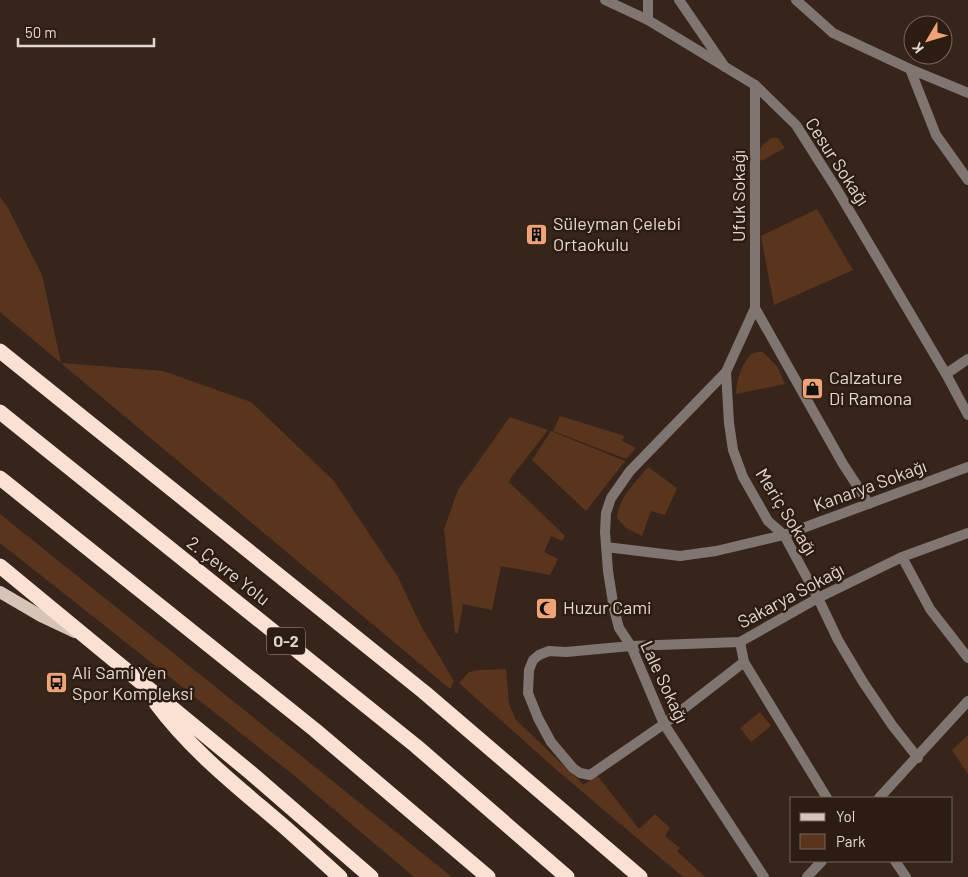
<svg xmlns="http://www.w3.org/2000/svg" width="968" height="877" viewBox="0 0 968 877" font-family="Barlow,sans-serif">
<style>
.green{fill:#5a351e}
.lines{fill:none;stroke-linecap:round;stroke-linejoin:round}
.minor{stroke:#807671;stroke-width:10}
.tertiary{stroke:#807671;stroke-width:10}
.primary{stroke:#d7c3b7;stroke-width:12}
.motorway{stroke:#fae1d4;stroke-width:15}
.labels{text-anchor:middle;stroke-width:5;stroke-linejoin:round;paint-order:stroke}
.shield{fill:#2d1c11;stroke:#ac9e97;stroke-width:1}
.shield-label{font-size:16px;font-weight:bold;fill:#e2d6d0}
.street-label{font-size:18px;fill:#e2d6d0;stroke:#2d1c11}
.poi-label{font-size:18px;fill:#e2d6d0;stroke:#2d1c11;text-anchor:start}
</style>
<rect width="100%" height="100%" fill="#37251b"/>
<path class="green" d="M772,138H778L785,148L761,161C756,150 763,143 772,138Z
M0,197L8,208L42,275L61,363L163,371L251,402L334,481L398,577L420,624L454,681L450,689L61,363L0,312Z
M817,209L853,270L774,305L761,236Z
M758,352H763L777,366L785,384L736,394C737,377 741,367 751,354Z
M560,416L625,436L622,441L636,448L626,459L553,431Z
M510,417L548,430L510,479L509,482L565,536L562,541L551,536L544,552L558,559L550,575L501,566L492,610L463,604L458,633H455L444,529L458,490Z
M551,431L625,461L586,511L532,460Z
M648,467L677,488L665,515L651,511L642,536L626,528L617,518C618,498 636,482 648,467Z
M0,514L452,877H414L291,773L0,543Z
M506,669L509,704L516,720L584,785L597,775L639,829L655,814L670,828L665,836L680,848L677,851L705,877H683L559,772L459,683L469,672L479,670Z
M760,712L771,726L751,742L740,728Z
M968,735V774L952,750Z"/>
<g class="lines">
<path class="minor" d="M648,0V20
M679,0L725,67
M796,0L833,33L910,69L968,93
M910,69L936,135L968,180
M755,85V308L726,372L630,471L611,498L606,513L605,532L608,571L614,609L619,628L631,646L664,724L764,877
M755,308L843,464L869,504
M726,372L729,423L733,450L743,477L768,521L784,535L818,598L838,640L863,682L892,725L918,758
M946,374L968,415
M606,547L680,556L716,551L784,535L968,467
M902,557L930,609L968,658
M740,642L744,662L827,798
M744,662L664,724L590,775L580,773L573,768L551,742L538,718L528,693L529,670L533,660L539,655L549,651L566,652L631,646L740,642L818,598L902,557L968,533
M879,798L968,701
M895,861L906,877
M807,877L822,861"/>
<path class="tertiary" d="M605,0L648,20L755,85L796,125L836,188L946,374L968,359"/>
<path class="primary" d="M0,592L41,616L75,632"/>
<path class="motorway" d="M0,351L424,692L640,877
M0,412L416,746L567,877
M0,478L315,730L488,877
M0,566L251,773L371,877
M156,703C193,753 242,790 288,830C306,846 323,862 340,877"/>
</g>
<defs>
<symbol id="building-square" viewBox="-11 -11 22 22"><rect x="-9" y="-9" width="18" height="18" rx="4" fill="#efa376" stroke="#2d1c11"/><path d="M-4-6H4V6H1V3H-1V6H-4ZM-2.5-4.3h1.7v1.8h-1.7ZM.8-4.3h1.7v1.8H.8ZM-2.5-1h1.7V.8h-1.7ZM.8-1h1.7V.8H.8Z" fill="#111"/></symbol>
<symbol id="shop-square" viewBox="-11 -11 22 22"><rect x="-9" y="-9" width="18" height="18" rx="4" fill="#efa376" stroke="#2d1c11"/><path d="M-5-2.5h2.3a2.7 3.5 0 0 1 5.4 0H5L5.5 6h-11ZM-1.5-2.5h3a1.5 2.3 0 0 0-3 0Z" fill="#111"/></symbol>
<symbol id="mosque-square" viewBox="-11 -11 22 22"><rect x="-9" y="-9" width="18" height="18" rx="4" fill="#efa376" stroke="#2d1c11"/><path d="M3.5-4.9A6 6 0 1 0 3.5 4.9A5 5 0 1 1 3.5-4.9Z" fill="#111"/></symbol>
<symbol id="bus-square" viewBox="-11 -11 22 22"><rect x="-9" y="-9" width="18" height="18" rx="4" fill="#efa376" stroke="#2d1c11"/><path d="M-5-6H5V4H4V6H2V4H-2V6H-4V4H-5ZM-3.5-4V0h7V-4ZM-3.5 1.2v1.5H-2V1.2ZM2 1.2v1.5H3.5V1.2Z" fill="#111"/></symbol>
</defs>
<g fill-rule="evenodd">
<use href="#building-square" x="524" y="222" width="25" height="25"/>
<use href="#shop-square" x="800" y="376" width="25" height="25"/>
<use href="#mosque-square" x="534" y="596" width="25" height="25"/>
<use href="#bus-square" x="44" y="670" width="25" height="25"/>
</g>
<g class="labels">
<rect class="shield" x="267" y="627.5" width="38" height="27" rx="4"/>
<g class="shield-label">
<text x="286" y="647">O-2</text>
</g>
<g class="street-label">
<text transform="translate(837 162) rotate(57)" y="6">Cesur Sokağı</text>
<text transform="translate(739 196) rotate(-90)" y="6">Ufuk Sokağı</text>
<text transform="translate(870 486) rotate(-20)" y="6">Kanarya Sokağı</text>
<text transform="translate(786 512) rotate(58)" y="6">Meriç Sokağı</text>
<text transform="translate(228 571) rotate(38)" y="6">2. Çevre Yolu</text>
<text transform="translate(791 596) rotate(-28)" y="6">Sakarya Sokağı</text>
<text transform="translate(664 682) rotate(65)" y="6">Lale Sokağı</text>
</g>
<g class="poi-label">
<text x="553" y="230">Süleyman Çelebi<tspan x="553" dy="21">Ortaokulu</tspan></text>
<text x="829" y="384">Calzature<tspan x="829" dy="21">Di Ramona</tspan></text>
<text x="563" y="614">Huzur Cami</text>
<text x="72" y="679">Ali Sami Yen<tspan x="72" dy="21">Spor Kompleksi</tspan></text>
</g>
</g>
<rect x="790" y="797" width="162" height="65" fill="#2d1c11" stroke="#75665d"/>
<rect x="800" y="813" width="25" height="8" fill="#d7c3b7" stroke="#75665d"/>
<text x="836" y="822" font-size="15" fill="#e2d6d0">Yol</text>
<rect x="800" y="834" width="25" height="15" fill="#5a351e" stroke="#75665d"/>
<text x="836" y="847" font-size="15" fill="#e2d6d0">Park</text>
<g transform="translate(928 40) rotate(232)"><circle r="24" fill="#2d1c11" stroke="#75665d"/>
<path d="M0-4L9 19L0 12L-9 19Z" fill="#efa376"/>
<text y="-8" font-size="14" font-weight="bold" text-anchor="middle" fill="#e2d6d0">K</text>
</g>
<path d="M18 38v8h136v-8" fill="none" stroke="#e2d6d0" stroke-width="2.5"/>
<text x="25" y="38" font-size="15" fill="#e2d6d0" stroke="#2d1c11" stroke-width="4" paint-order="stroke">50 m</text>
</svg>
